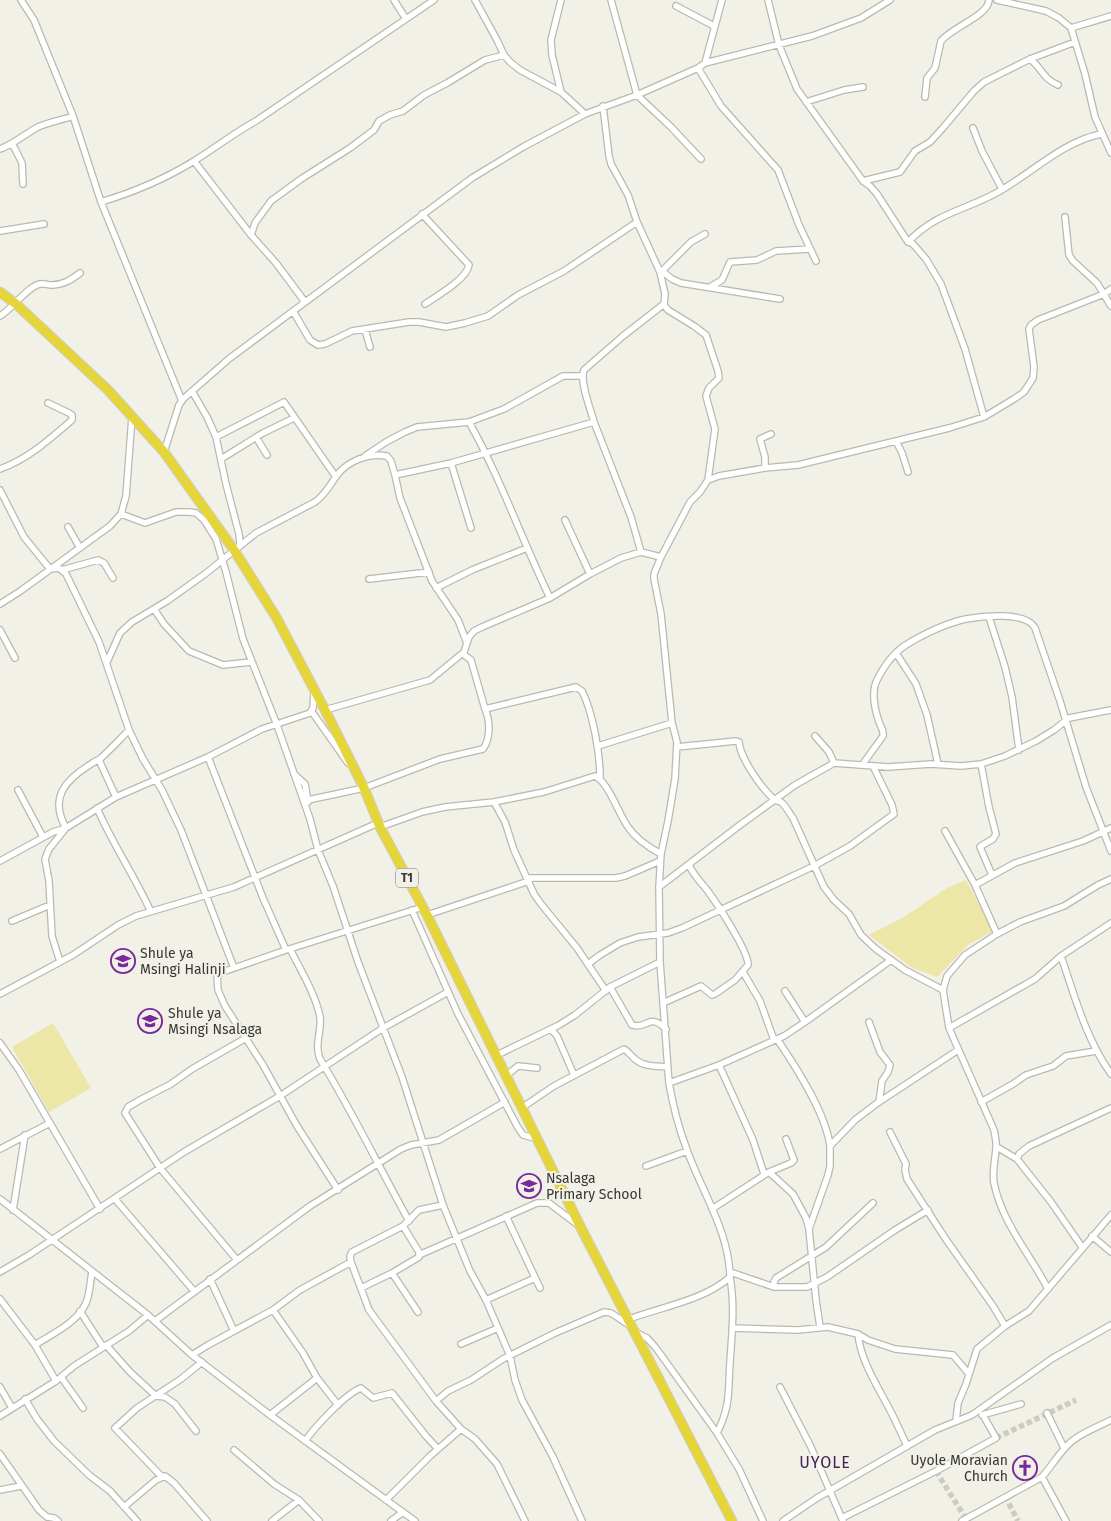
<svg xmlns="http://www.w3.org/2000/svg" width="1111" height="1521" viewBox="0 0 1111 1521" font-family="'Fira Sans',sans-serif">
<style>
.built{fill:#e9e8d6}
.green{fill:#ece6a7}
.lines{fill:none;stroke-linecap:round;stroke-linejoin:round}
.minor-tunnel{stroke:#cdccc3;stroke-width:5.5;stroke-dasharray:5.5 3;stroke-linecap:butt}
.minor-casing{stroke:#bab9b0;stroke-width:8}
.highway-casing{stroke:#cfcfce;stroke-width:11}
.minor{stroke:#fff;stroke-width:5.5}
.highway{stroke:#e5d539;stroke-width:9}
.labels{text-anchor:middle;stroke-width:4;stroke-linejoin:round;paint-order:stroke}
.shield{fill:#f2f1e7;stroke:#706f69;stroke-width:1}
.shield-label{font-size:12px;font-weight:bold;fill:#383733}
.poi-label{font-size:14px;fill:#383733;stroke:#f2f1e7;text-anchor:start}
.quarter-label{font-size:16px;letter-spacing:1px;fill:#452157;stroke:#f2f1e7}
</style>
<rect width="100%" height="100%" fill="#f2f1e7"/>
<path class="built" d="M530,1172L541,1193L529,1200L517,1179Z"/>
<path class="green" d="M966,880L993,931L968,945L937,977L911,967L869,935L904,917L947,888Z
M53,1023L91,1088L49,1112L12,1047Z"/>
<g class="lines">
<path class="minor-tunnel" d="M996,1438L1076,1400
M936,1471L966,1519
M1005,1496L1018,1521"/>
<defs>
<path id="minor" d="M21,0L34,20L73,116L101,202L182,401
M394,0L406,19
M475,0L497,40L504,55L510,62L520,70L561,92
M561,0L551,40L552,55L561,92L585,114
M611,0L637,95L671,127L701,159
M768,0L779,45L797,89L863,181L870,186L877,194L908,242L912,243L926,259L941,284L965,349L984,417
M997,0L1046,11L1059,18L1071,28L1085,74L1095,117L1111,153
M676,6L714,26
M1071,28L1111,16
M1030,59C1042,68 1042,78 1058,85
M705,63L722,0
M698,68L721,106L778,170L799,225L816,261
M925,97L927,78L935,68L941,41C952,27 988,16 989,0
M806,102L844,90L863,87
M603,106L609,156L611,164L628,195L637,222L660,272L665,294L664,305L668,310L694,326L706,335L718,371L719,378L709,388L706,396L715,429L708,480
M973,128L982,151L1002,189
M13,145L22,163L23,184
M0,149C14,144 25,134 38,127C49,122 62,120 73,116
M194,161L251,235L276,263L305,302
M863,181L900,172L915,151L930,142L942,129L974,91L984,82L1030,59L1075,42
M101,202C134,192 165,179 194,161C215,148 234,133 256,121L434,0
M422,214L469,265C467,279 437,296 425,304
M1065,217L1069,255L1073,261L1097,283L1111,306
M0,231L44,224
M251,235L255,223L271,201L301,179L350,148L374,130L379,121L390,115L403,111L424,95L447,83L485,60L504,55
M908,242C937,212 964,211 998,192C1032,173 1062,142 1101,134
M662,271L691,242L705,234
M660,272L662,271L672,279L681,283L780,299
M710,287L722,280L730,262L757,260L776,251L810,249
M293,311L310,340L318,345L325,344L352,331L409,322H419L446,327L465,323L488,316L518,295L564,271L637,222
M0,316C12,309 28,286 40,284C43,283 48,285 51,285C63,285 71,280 80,273
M365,330L370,347
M192,391L207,417L216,437L226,484L239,534L240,544
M469,422C501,479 522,540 550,598
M594,422C591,410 579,381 584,370L623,336L664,304
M216,437L284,402L336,477
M256,437L267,455
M896,441L902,453L908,472
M164,452L179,405L183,399L230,358L472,178L523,147L585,114L637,95L698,68L705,63L812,36L861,18L890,0
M365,456L386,442L405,432L417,427L469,422L504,409L563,376H582
M221,459L263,433L294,418
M451,463L471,528
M765,468V457L760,439L771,434
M0,469C28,459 50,439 72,420V415L69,413L48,403
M395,475L451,463L594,422L631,517L641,552
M0,490L24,537L50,569L59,568L66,574L69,580L99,642L129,730L143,759L162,790L181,830L234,968
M121,514L145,523L176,512H190L196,513L204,520L216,539L226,572L243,639L277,725L310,819L318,850L333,886L358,962L402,1077L443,1205L470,1271L486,1300L510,1356L515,1380L522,1400L553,1457L582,1521
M565,520L590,574
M68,527L80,548
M661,557L690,502L700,492L708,480L719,476L765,468L798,465L949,428L984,417L1014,399L1024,392L1033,378L1034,367L1029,329L1031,325L1038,320L1104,294L1111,289
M62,570L98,560L104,563L113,578
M369,579L429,572
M436,588L472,570L527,548
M0,604L19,592L110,526L121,514L126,496L132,417
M154,609L164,624L189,651L223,665L251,662
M989,617L1005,667L1012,697L1019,750
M0,630L15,658
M896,653L916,684L927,715L938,764
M463,654L471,660L485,709L576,687L582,691C593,713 600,753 600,778
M107,662L120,633L132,622L167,601L205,574L256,533L315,502C325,495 330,485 337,475C349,460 369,453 387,456L391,461L395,475L400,498L432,581L458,620L467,643
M325,710L430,680L464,652L469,637L474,631L482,627L550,598L590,574L621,558L641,552L661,557L654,574V579L661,614L672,723L677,742L675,779L668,821L661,854L659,887L660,962L669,1083C673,1106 679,1129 687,1150C702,1192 729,1231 730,1277C705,1300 661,1307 629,1319
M312,712L348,763
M815,736L829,752L834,763
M598,746L672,723
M677,747L736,741L739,742C740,758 762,789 774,799C778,802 777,800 781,802C786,806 789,813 793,818L824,887L834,900L849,914L861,935L876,949L905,970L943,990
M208,757L263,898L286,950
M99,760L116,797
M981,764L989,807L996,834L993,839L981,846L980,847L992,875
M862,765L883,736C884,730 881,727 879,722C875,710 871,692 877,680C884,666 895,651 909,643C926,633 947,623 966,619C982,616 1026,611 1035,628L1060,701L1086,787L1111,851
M294,774L305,784L308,802
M18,790L43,837
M308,800L364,788L440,759L483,749C491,738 490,720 485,709
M494,802L505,822L514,850L534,894L541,904L577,948L606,991
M97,808C112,843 134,875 150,910
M380,827L422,812L445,807L494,802L544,792L595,776C609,783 618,813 628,827C636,839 648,847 661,854
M945,831L975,885L997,934
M0,861L53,832L66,828L116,797L208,757L262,729L310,713L313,708L314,692
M527,878H616L625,876L660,861
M975,885L1015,863L1083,841L1111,828
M659,887L740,825L795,785L834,763L888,767L931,764L961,766L981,764L1005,756L1036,741L1054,730L1069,718L1111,710
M412,910L458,1014L517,1126L523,1135L538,1139
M427,915L529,881
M12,921L50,905
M290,949C300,969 316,995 320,1017C322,1031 314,1044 320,1059C352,1111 379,1167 409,1221
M1061,956C1075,997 1086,1039 1111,1074
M60,962L52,936L49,881L45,859L49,849L66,828C49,798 65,780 91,764C94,762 98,760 101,758C111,749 120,739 129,730
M588,964L600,955L620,943L638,937L668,933L682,928L814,866L850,846L894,814L892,805L873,766
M743,972L760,1001L774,1040
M610,987L632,1025C648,1030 648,1012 666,1029
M785,991L805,1022
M0,994L73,955L118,925L136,916L234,887L378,823
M663,1003L701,986L712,995L715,994L735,980L748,965C749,952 716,902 707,890C700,881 694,876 689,865
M869,1022L880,1052L890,1065L888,1072L882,1081L879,1102
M949,1028L1035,979L1061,956L1111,923
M551,1029L557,1036L574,1075
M777,1039C796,1067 826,1113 830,1146
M0,1043L19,1070L100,1209
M497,1055L559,1025L575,1015L610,987L660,962
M719,1065L753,1140L764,1174
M506,1076L518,1066L537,1068
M669,1083L719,1065L784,1036L805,1022L891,960
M981,1102L1013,1084L1026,1075L1053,1066L1066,1056L1096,1051
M523,1107L554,1086L624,1049C629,1052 631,1056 636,1060C645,1067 657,1066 667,1067
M890,1132L906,1164L905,1170L907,1179L945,1238L993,1306L1005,1326
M997,1147L1017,1159L1051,1202L1082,1247
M0,1149L50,1123
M1017,1159L1019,1154L1029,1146L1111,1108
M646,1166L687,1151
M769,1172L791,1163L794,1160L786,1139
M338,1190L297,1126L263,1065L225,1006L218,990L217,974L286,950L423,907
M0,1199L148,1315L192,1355L270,1415L415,1521
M115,1199L194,1291
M443,1205L419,1210L403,1226L352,1252L350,1256L351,1262L369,1310L436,1401L461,1429L475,1439L497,1464L525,1521
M712,1209L769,1172L793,1194L806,1218L809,1229L816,1300L820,1327
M13,1210L25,1135
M506,1216L540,1288
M809,1229L828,1175L830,1166V1146L855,1120L876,1104L958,1050
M1092,1236L1111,1252
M419,1255L537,1203H549L578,1225
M237,1260L160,1168L125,1113L128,1107L140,1100L171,1084L192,1069L246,1038
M0,1272L29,1255L184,1152L280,1096L383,1028L448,992
M730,1272L774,1287H807L827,1277L895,1230L928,1210
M392,1273L418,1312
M730,1277C735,1305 732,1333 730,1362C728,1391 731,1405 717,1433L739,1469L763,1521
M210,1279L234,1331
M774,1287V1282L776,1278L826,1247L873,1203
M361,1288L392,1273L419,1257V1252L403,1226
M1048,1289C1030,1254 1002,1223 994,1183C992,1173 995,1160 996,1149C997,1143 995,1136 994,1130L949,1028L943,990L947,976L965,955L997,934L1020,922L1064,906L1098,885L1111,879
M0,1299L35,1345L56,1381
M486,1300L535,1278
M273,1310L303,1353L317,1378L338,1405
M80,1311L103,1347
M155,1321L310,1206L401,1149L411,1145L439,1140L505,1102
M732,1328L798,1330L828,1327L858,1334L868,1340L895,1349L953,1355L969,1374
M635,1332L647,1338L656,1348L717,1433
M858,1334C861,1363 879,1388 892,1414C897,1424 902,1435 907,1446
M461,1344L498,1328
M35,1345C52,1334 77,1323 86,1303C90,1294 90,1282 92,1272
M106,1345L130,1372L156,1396L165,1397L175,1404L196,1431
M192,1355L208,1345L273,1310L300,1290L351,1262
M61,1377L83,1408
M0,1387L12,1408
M780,1387L810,1445L843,1521
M25,1399L37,1419L54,1441L89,1475L110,1491L137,1521
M436,1401L448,1391L471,1380L503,1359L555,1333L604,1312L611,1313L629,1325
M1047,1413L1064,1448
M270,1415L317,1378
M982,1415L1021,1404
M0,1416L56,1381L74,1366L129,1331L148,1315
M956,1421L958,1403L966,1384L977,1349L1005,1326L1029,1311L1111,1215
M305,1441C315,1427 345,1394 361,1388L373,1398L392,1393L426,1436L438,1449
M234,1450L274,1484L299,1500L319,1521
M0,1454L39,1510L47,1517L54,1518L58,1521
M161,1476L115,1428L137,1408L181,1379L202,1362
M1042,1477C1050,1468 1056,1458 1064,1449C1075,1435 1096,1428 1111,1420
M0,1490L21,1486
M386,1500L430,1456L461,1429
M124,1507L156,1480L165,1476L174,1483L207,1521
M842,1518L936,1471L996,1438L983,1415
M272,1521L299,1500
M391,1521L403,1512
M783,1521L817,1498L935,1430L972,1415L1053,1358L1111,1325
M962,1521L1042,1477L1066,1521"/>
<path id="highway" d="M0,292L16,304L108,390L164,452L234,550L276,617L325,710L364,788L380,827L427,915L581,1228L732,1521"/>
</defs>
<use href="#minor" class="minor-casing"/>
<use href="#highway" class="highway-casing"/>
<use href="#minor" class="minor"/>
<use href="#highway" class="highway"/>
</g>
<defs>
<symbol id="school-ring" viewBox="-11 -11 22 22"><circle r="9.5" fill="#f2f1e7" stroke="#782a9b" stroke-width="1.5"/><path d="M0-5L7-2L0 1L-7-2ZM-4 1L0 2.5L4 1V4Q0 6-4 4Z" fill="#782a9b"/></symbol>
<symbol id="church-ring" viewBox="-11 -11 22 22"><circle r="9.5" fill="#f2f1e7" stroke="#782a9b" stroke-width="1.5"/><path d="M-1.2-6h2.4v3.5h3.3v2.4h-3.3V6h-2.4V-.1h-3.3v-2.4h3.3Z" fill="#782a9b"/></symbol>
</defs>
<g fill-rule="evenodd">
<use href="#school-ring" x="109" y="947" width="28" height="28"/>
<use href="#school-ring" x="136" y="1007" width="28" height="28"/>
<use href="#school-ring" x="515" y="1172" width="28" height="28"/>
<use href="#church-ring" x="1011" y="1454" width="28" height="28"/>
</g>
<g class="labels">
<rect class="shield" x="396" y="868.5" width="22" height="19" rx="4"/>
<g class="shield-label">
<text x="407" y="882">T1</text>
</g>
<g class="poi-label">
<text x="140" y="958">Shule ya<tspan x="140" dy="16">Msingi Halinji</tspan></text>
<text x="168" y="1018">Shule ya<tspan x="168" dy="16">Msingi Nsalaga</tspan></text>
<text x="546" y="1183">Nsalaga<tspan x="546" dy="16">Primary School</tspan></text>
<text x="1008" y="1465" text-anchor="end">Uyole Moravian<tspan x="1008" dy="16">Church</tspan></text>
</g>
<g class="quarter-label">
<text x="825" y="1468">UYOLE</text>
</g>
</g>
</svg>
